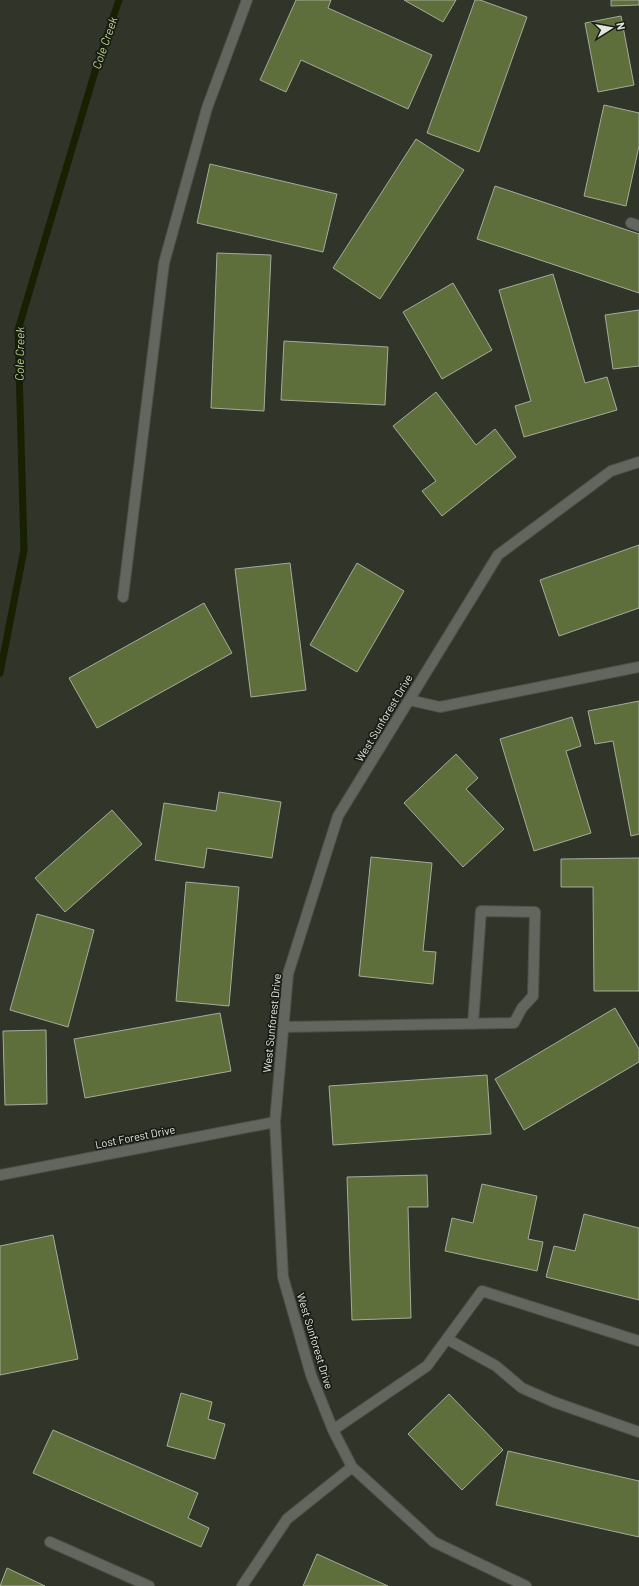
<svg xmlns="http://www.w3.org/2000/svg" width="639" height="1586" viewBox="0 0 639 1586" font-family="Barlow,sans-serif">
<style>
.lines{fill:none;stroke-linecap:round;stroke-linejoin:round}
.stream{stroke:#172000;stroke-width:7}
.building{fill:#5f6f3b;stroke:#a6ab9d}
.minor-casing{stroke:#4d5046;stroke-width:12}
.minor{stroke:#63655f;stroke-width:10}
.labels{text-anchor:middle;stroke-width:3.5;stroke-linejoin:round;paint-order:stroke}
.street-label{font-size:11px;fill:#e3e6de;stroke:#191b16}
.water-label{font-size:12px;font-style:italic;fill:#bad384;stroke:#191b16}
</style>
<rect width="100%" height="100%" fill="#303429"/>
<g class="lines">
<path class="stream" d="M0,673L24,550L18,330L96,68L119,0"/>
</g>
<path class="building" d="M296,0H331L328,8L432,55L408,109L301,60L286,92L260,80Z
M404,0H456L443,22Z
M475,0H480L527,17L479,152L427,133Z
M611,0H639V5L611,6Z
M621,16L634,85L598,92L585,23Z
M604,105L639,113V146L626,206L584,196Z
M416,139L464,170L380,299L333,268Z
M210,164L337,194L323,252L197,223Z
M495,186L639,234V293L477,239Z
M217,253L271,255L264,411L211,408Z
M553,274L585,383L607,377L617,410L524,437L515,406L531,401L499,290Z
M453,283L492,350L442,379L403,312Z
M639,310V366L613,369L605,315Z
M284,341L388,347L385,405L281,400Z
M436,392L476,445L495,429L516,457L442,516L422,491L436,481L393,426Z
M639,545V608L559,636L540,580Z
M290,563L306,690L251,697L235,569Z
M357,563L404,591L357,672L310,645Z
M204,603L232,653L97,728L69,678Z
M639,701V834L631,836L613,741L595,744L588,711Z
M572,717L581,746L566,751L591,833L534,851L500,739Z
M456,754L478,778L466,789L504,829L463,867L404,803Z
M219,792L281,802L272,858L207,848L204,868L155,860L164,803L216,811Z
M112,810L142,844L65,912L35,878Z
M371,857L432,863L423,951L436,952L433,984L359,976Z
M639,858V991H594L593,887H561V859Z
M186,882L239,887L229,1006L176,1001Z
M37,914L94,930L68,1027L10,1010Z
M615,1008L639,1049V1062L524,1130L495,1079Z
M220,1013L231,1071L85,1098L74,1039Z
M46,1030L47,1104L5,1105L3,1031Z
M487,1075L491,1134L333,1145L329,1086Z
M427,1175L428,1207H408L411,1318L352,1320L347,1177Z
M482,1184L537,1196L528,1239L543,1242L537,1271L445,1251L452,1218L473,1223Z
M584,1214L639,1228V1300L546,1277L554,1246L575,1251Z
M53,1235L78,1359L0,1375V1246Z
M181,1393L212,1402L208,1419L225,1424L215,1459L167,1446Z
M449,1394L503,1450L462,1490L408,1434Z
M53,1430L198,1493L188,1518L209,1528L201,1547L33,1473Z
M508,1451L639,1481V1537L496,1505Z
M317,1554L388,1586H303Z
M7,1568L45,1586H0Z"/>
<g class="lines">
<defs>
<path id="minor" d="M631,223L639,226
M123,597L164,263L207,108L247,0
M409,700L440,707L639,667
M284,1027L514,1023L522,1008L533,996L535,912L481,911L473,1024
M0,1175L275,1122
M447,1339L496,1366L522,1388L554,1402L639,1432
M333,1430L427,1366L482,1291L639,1341
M50,1542L149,1586
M242,1586L287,1519L352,1467
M526,1586L434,1542L352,1467L333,1430L311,1375L283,1277L275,1122L288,974L338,816L498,555L611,471L639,462"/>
</defs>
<use href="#minor" class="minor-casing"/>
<use href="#minor" class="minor"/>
</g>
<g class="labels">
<g class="street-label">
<text transform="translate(384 718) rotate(-59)" y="4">West Sunforest Drive</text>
<text transform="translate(272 1023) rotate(-84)" y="4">West Sunforest Drive</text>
<text transform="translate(135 1137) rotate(-11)" y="4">Lost Forest Drive</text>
<text transform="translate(315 1341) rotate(73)" y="4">West Sunforest Drive</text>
</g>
<g class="water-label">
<text transform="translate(105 43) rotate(-71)" y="4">Cole Creek</text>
<text transform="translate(20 354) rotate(-89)" y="4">Cole Creek</text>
</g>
</g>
<g transform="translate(611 28) rotate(79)" stroke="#191b16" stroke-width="3" paint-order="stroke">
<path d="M0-3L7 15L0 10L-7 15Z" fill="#e3e6de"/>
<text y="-6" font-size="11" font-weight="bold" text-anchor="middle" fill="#e3e6de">N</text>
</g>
</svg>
